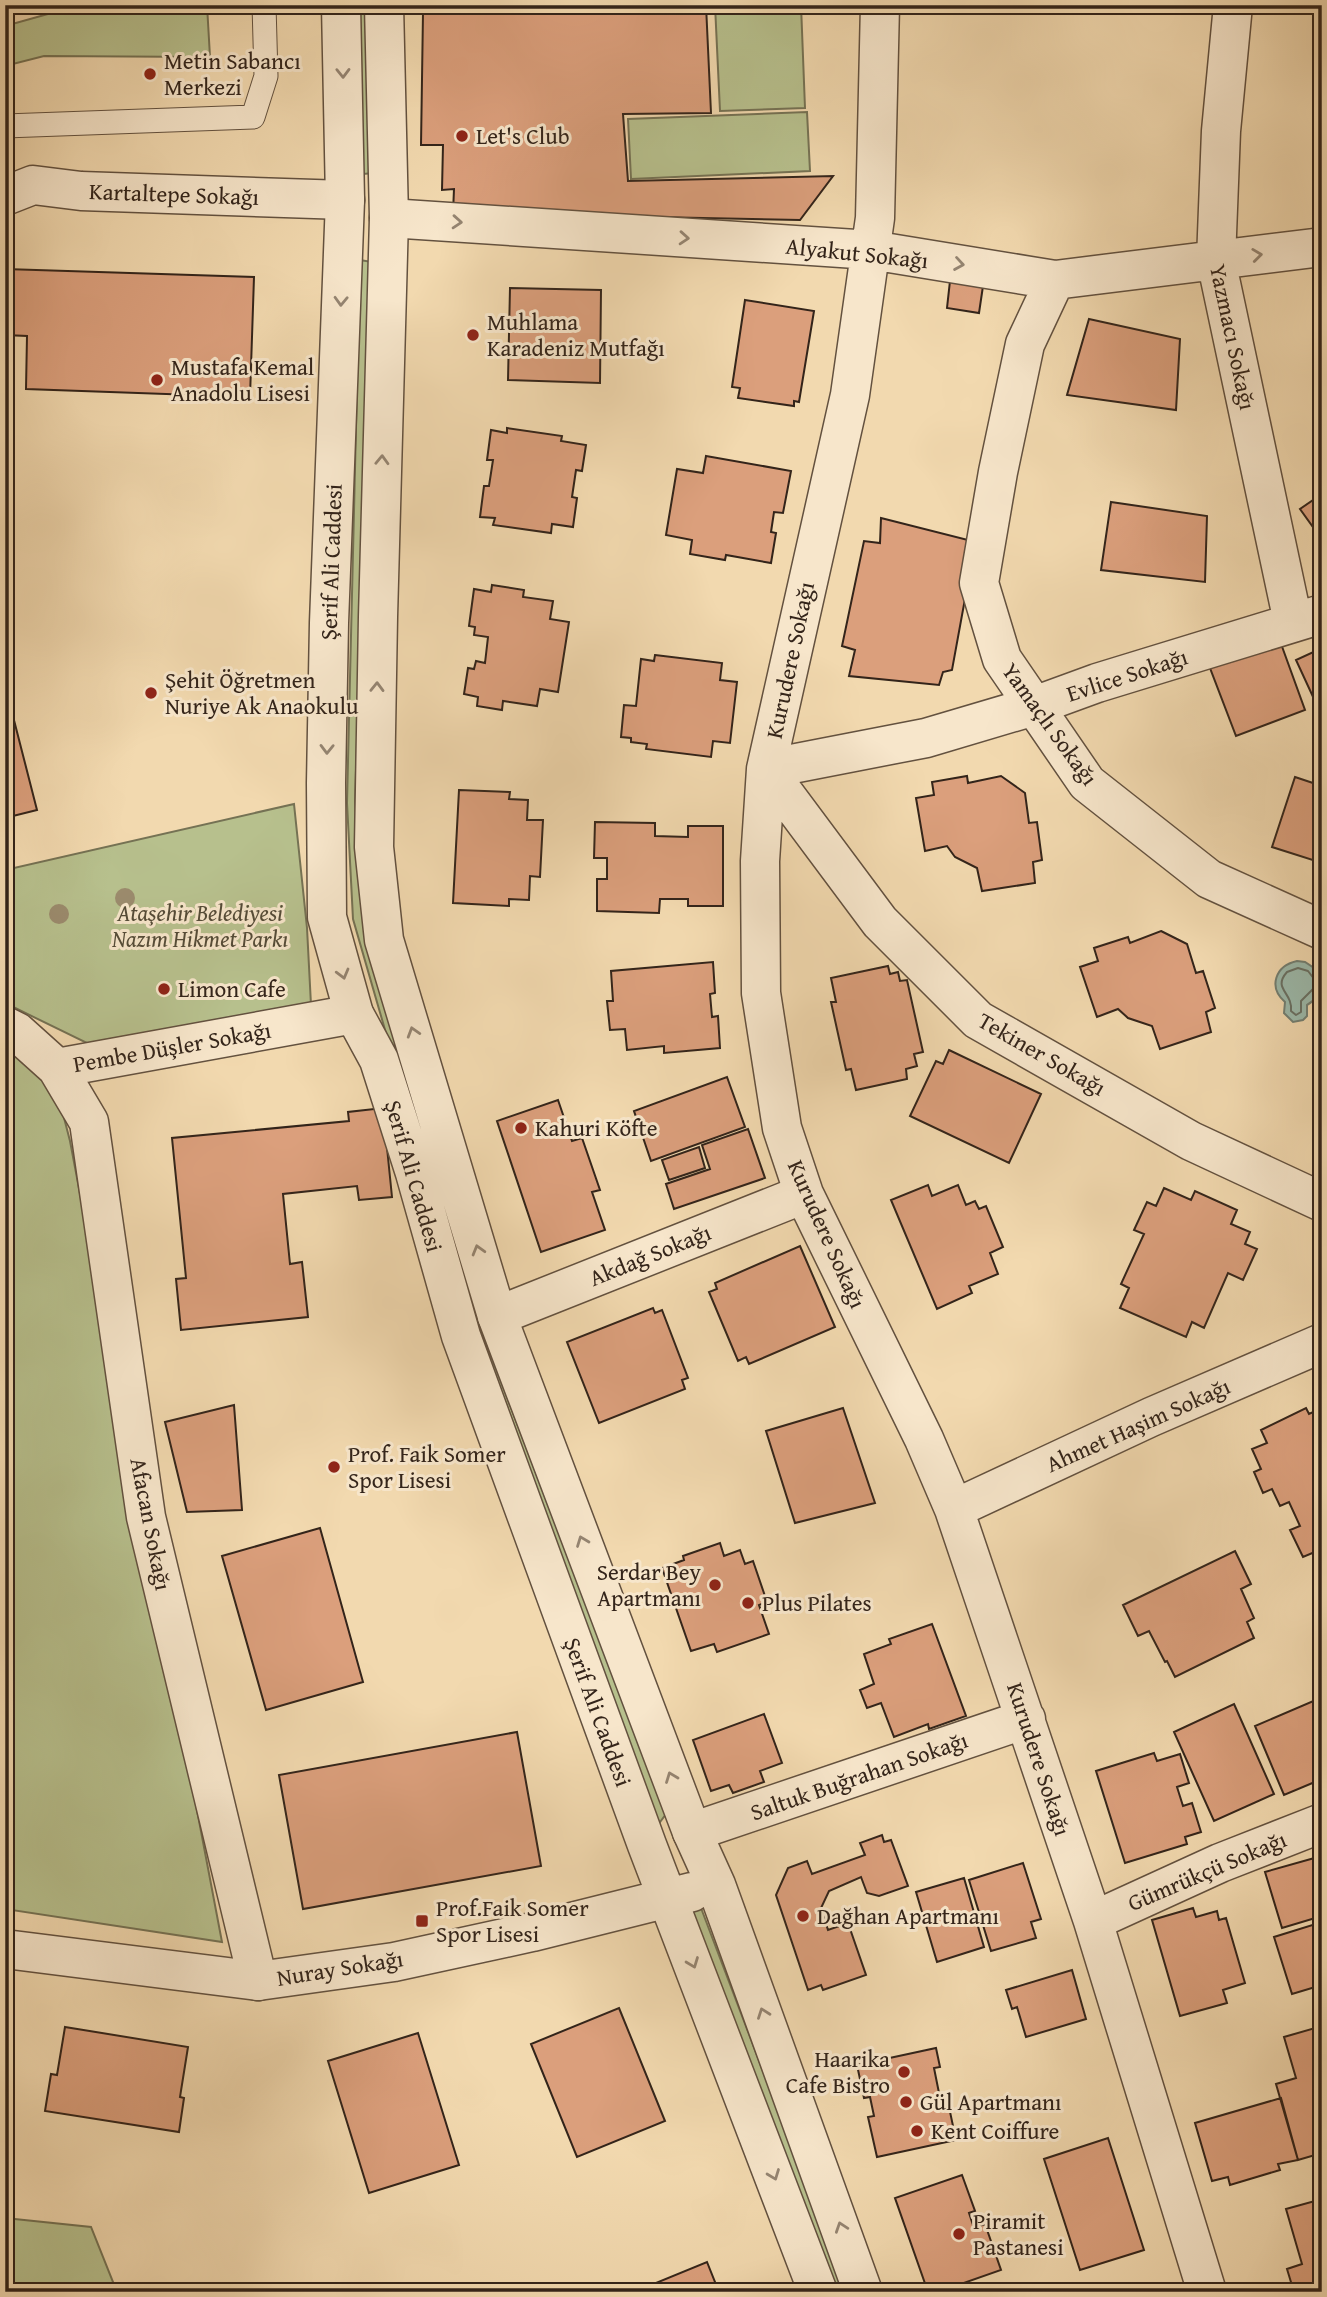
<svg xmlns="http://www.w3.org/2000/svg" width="1327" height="2297" viewBox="0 0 1327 2297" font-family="'Gentium Book Plus',serif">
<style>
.green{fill:#b7c08d;stroke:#757254;stroke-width:2}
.water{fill:#9bbaac;stroke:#717e72;stroke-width:2}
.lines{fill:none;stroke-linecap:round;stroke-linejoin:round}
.shore{stroke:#676f63;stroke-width:2}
.building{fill:#db9f7c;stroke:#33241a;stroke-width:2}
.service-casing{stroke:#63513f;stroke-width:25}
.minor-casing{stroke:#63513f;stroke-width:41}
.tertiary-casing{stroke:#63513f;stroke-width:41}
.service{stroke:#f7e6cb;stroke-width:23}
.minor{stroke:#f7e6cb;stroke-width:38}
.tertiary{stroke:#f7e6cb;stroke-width:38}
.tree{fill:#9b8b6d}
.oneway{stroke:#958572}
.poi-dot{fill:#8f2418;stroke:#f7e6cb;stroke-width:2.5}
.labels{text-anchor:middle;stroke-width:6;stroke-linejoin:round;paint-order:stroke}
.poi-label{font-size:23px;fill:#33241a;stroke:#f7e6cb;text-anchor:start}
.street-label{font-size:23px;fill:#33241a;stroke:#f7e6cb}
.park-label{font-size:23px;font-style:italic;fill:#544b37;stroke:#f7e6cb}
</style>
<rect width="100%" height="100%" fill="#f2d9af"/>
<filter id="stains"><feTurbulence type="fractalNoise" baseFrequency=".00286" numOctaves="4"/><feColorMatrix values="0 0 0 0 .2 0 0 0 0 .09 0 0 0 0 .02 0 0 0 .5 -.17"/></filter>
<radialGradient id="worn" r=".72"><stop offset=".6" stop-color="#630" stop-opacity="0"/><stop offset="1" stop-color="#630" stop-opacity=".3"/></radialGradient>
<path class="green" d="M80,5H207L210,57L44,56L5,66V26Z
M359,5H371L374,173L363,174Z
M715,5H801L805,108L720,111Z
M807,112L810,171L631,179L628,119Z
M360,260L372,262L355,802L363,920L491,1355L666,1814L657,1826L474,1338L353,919L347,803Z
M294,804L307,928L311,1005L93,1046L5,1003V870Z
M5,1045L54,1079L70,1141L222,1942L5,1909Z
M701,1908L847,2292H833L691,1913Z
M5,2218L91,2227L117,2292H5Z"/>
<path class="water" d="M1297,961L1305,962L1317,970C1322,984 1322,997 1307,1005V1016L1303,1020L1293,1022L1284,1013L1285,1002C1268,987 1275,966 1297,961Z"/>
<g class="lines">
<path class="shore" d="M1298,968L1308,971L1318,984L1301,1001V1012L1296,1015L1291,1011C1293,992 1272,989 1287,972Z"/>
</g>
<path class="building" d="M610,5H706L711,113L623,114L628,181L833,176L800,220L453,213L454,189L442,190L443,145H421L423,13H455V6L610,9Z
M5,269L254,277L250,397L26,389L27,336L5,335Z
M950,281L983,286L979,313L947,308Z
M510,288L601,290L600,383L508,380Z
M745,300L814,311L799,402L794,401V406L738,398L740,388L732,387Z
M1322,315V353H1321L1317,316Z
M1089,319L1180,339L1176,410L1067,395Z
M507,428L562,436L561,441L586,445L582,471L576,470L572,497L577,498L573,527L552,524L551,533L493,525L495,518L480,517L484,486H489L493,460H487L491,430L507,433Z
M706,456L791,471L783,513L774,512L771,532L776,533L771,563L726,555L725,560L690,554L692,540L666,535L677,469L703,473Z
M1322,494V531L1318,534L1300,509Z
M1111,502L1207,516L1205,582L1101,570Z
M881,518L968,540L971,566L952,670L943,672L939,685L849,676L855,650L842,646L864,541L880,543Z
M492,585L524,590L523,597L553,601L550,619L569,622L558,692L540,689L537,706L503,701L502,710L477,706L478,697L464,694L468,668L474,669L476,661L485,663L488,637L474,635L475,627L469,626L474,589L491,592Z
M1280,641L1305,710L1236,736L1210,668Z
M1322,648V696L1314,699L1296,660Z
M655,655L722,663L720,680L737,682L730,743L713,741L711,757L646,749L647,744L631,742V738L621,737L624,705L636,706L641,659L654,661Z
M5,685L37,810L5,818Z
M967,776L968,783L1001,776L1025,793L1029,823L1037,822L1042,860L1033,862L1035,883L982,891L977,868L955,857L947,846L925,851L916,798L934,795L932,782Z
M1295,777L1322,786V863L1272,847Z
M459,790L510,792L509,799L528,800L527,820H543L540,877L530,876L529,900L509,899V906L453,903Z
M595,822L655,823V836L688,837V826H723V906H688V899H660L659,913L597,911V879H607V858H594Z
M1161,931L1187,944L1196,973L1203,971L1215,1008L1206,1012L1211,1032L1160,1049L1152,1026L1128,1018L1118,1009L1097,1017L1080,967L1098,961L1094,948L1128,937L1130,943Z
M713,962L715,993L710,994L712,1017L718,1016L720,1048L664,1053V1046L627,1050L625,1029L610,1030L607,1001H613L611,971Z
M888,966L890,974L898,972L900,981L907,980L923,1052L914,1054L917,1066L906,1069L907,1079L856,1090L851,1069L846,1070L831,1002H836L831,978Z
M949,1050L1041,1094L1009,1163L910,1116L936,1061L943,1064Z
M727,1077L745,1127L651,1161L634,1111Z
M1322,1094V1116L1314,1113Z
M558,1100L572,1141L582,1138L600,1190L592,1192L605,1230L541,1252L497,1121Z
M383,1108L392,1197L359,1200L357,1186L283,1194L290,1264L302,1262L308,1317L181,1330L176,1279L186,1278L172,1138L349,1121L348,1112Z
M748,1129L765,1178L674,1209L666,1184L710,1169L702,1145Z
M699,1147L705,1168L669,1180L662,1160Z
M928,1185L932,1196L958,1185L966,1205L975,1201L979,1209L986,1206L1003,1247L990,1253L998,1274L969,1286L972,1293L937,1309L891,1200Z
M1164,1188L1191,1200L1195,1191L1237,1210L1231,1224L1250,1232L1245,1244L1257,1249L1243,1280L1228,1273L1204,1328L1192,1322L1186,1337L1120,1308L1129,1288L1121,1284L1144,1234L1134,1230L1147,1202L1156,1206Z
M800,1246L835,1327L749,1364L746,1357L738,1361L709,1292L717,1289L715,1283Z
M653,1308L655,1313L662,1310L688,1378L682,1380L685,1389L599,1423L567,1342Z
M234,1405L242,1510L187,1512L165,1422Z
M843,1408L875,1503L795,1523L766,1431Z
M1306,1408L1309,1414L1322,1408V1549L1303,1557L1290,1530L1300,1526L1289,1502L1280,1506L1272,1489L1263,1493L1254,1472L1261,1469L1252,1449L1267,1443L1261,1430Z
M320,1528L363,1682L266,1710L222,1556Z
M720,1543L724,1556L740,1550L745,1564L753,1561L767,1602L759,1605L769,1634L717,1652L714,1644L691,1651L662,1568L684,1560L683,1556Z
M1235,1551L1251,1584L1241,1589L1254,1618L1247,1622L1254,1638L1175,1677L1167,1661L1165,1662L1149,1631L1138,1636L1123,1605Z
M932,1624L966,1716L929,1729L928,1724L894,1737L881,1703L867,1708L860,1690L874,1684L864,1654L891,1644L889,1639Z
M1318,1699L1322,1707V1779L1284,1795L1255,1726Z
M1234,1704L1274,1794L1214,1821L1174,1732Z
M764,1714L782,1763L760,1771L764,1782L733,1793L729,1785L711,1791L693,1740Z
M517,1732L541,1866L303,1909L279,1775Z
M1154,1753L1157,1761L1180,1754L1189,1783L1177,1787L1183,1806L1192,1803L1201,1832L1185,1837L1187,1844L1125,1863L1096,1771Z
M882,1835L884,1842L891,1840L908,1886L879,1896L867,1893L861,1877L829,1891L821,1908L828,1930L848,1923L866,1975L823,1990L821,1985L808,1990L776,1895L788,1868L807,1861L812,1874L865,1855L860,1843Z
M1318,1857L1322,1868V1916L1282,1928L1265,1872Z
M1023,1863L1041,1919L1031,1922L1036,1938L991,1951L969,1880Z
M964,1878L984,1947L937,1962L916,1892Z
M1193,1908L1196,1917L1217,1911L1219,1920L1226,1918L1245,1983L1223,1990L1227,2003L1180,2016L1152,1920Z
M1322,1922V1985L1292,1994L1274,1937Z
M1072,1970L1086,2019L1026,2037L1017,2007L1012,2009L1006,1990Z
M619,2008L665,2121L577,2157L531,2044Z
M1322,2026V2153L1298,2160L1276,2084L1296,2078L1284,2037Z
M65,2027L188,2047L180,2097L184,2098L179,2132L45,2111L51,2074L57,2075Z
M418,2033L459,2165L369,2193L328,2061Z
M936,2048L940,2067L934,2068L942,2108L949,2107L956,2140L877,2157L868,2117L874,2116L870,2097L864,2098L857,2065Z
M1281,2098L1298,2160L1278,2164L1280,2170L1230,2185L1228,2177L1212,2181L1195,2123Z
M1108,2138L1144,2250L1080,2270L1044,2159Z
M962,2175L975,2211L969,2213L974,2228L985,2224L1001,2270L938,2292H928L895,2198Z
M1322,2199V2292H1294L1287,2269L1302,2264L1286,2209Z
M707,2262L719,2292H634Z"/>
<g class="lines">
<defs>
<path id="service" d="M5,126L253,117L266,76L264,5"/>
<path id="minor" d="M880,5L875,218L850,395L766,769L760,861L761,993L782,1128L804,1194L924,1439L954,1509L1093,1921L1207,2292
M1233,5L1221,131L1216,260L1293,622
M5,196L33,185L81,191L345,200
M389,218L871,250L1055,280L1322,247
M1055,280L1025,344L998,472L979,583L1002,659L1087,783L1209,879L1322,930
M1322,614L1097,683L1034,706L926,738L766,769L880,922L978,1020L1191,1141L1322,1202
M5,1026L17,1032L57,1068L354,1014
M57,1068L89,1122L146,1517L258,1981
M497,1316L804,1194
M954,1509L1151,1417L1322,1343
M692,1832L1026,1719
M1093,1921L1220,1863L1322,1823"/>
<path id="tertiary" d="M341,5L345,200L329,623L326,783L327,917L354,1014L379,1060L415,1173L461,1336L647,1845L818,2292
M384,5L389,218L378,617L374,847L384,940L497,1316L692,1832L716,1885L863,2292
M5,1949L258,1981L394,1962L532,1932L692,1892"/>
</defs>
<use href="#service" class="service-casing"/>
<use href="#minor" class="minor-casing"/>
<use href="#tertiary" class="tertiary-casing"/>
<use href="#service" class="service"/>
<use href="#minor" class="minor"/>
<use href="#tertiary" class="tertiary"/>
</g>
<g class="tree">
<circle cx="125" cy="898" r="10"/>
<circle cx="59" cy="914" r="10"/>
</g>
<defs><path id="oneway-chevron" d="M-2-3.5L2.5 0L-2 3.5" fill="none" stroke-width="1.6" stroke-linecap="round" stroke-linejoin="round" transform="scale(1.75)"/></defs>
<g class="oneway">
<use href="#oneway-chevron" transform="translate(343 73) rotate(89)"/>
<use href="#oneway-chevron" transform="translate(457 222) rotate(4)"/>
<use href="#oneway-chevron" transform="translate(684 238) rotate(4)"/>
<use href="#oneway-chevron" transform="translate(1257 255) rotate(-7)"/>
<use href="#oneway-chevron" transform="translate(959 264) rotate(9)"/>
<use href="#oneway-chevron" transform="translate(341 301) rotate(92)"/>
<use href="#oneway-chevron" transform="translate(382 460) rotate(-88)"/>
<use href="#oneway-chevron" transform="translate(377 687) rotate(-89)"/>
<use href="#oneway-chevron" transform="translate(327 749) rotate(91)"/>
<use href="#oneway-chevron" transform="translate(343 974) rotate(75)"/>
<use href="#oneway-chevron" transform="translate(413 1032) rotate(-107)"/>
<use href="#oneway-chevron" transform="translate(478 1250) rotate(-106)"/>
<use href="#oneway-chevron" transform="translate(582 1541) rotate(-111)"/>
<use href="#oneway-chevron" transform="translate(671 1777) rotate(-111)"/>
<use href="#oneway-chevron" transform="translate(693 1963) rotate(69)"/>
<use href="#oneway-chevron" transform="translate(763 2013) rotate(-110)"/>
<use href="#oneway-chevron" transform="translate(774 2175) rotate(69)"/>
<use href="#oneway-chevron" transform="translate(841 2227) rotate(-109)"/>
</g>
<g class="poi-dot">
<circle cx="150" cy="74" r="7"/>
<circle cx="462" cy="136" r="7"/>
<circle cx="473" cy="335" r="7"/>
<circle cx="157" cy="380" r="7"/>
<circle cx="151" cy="693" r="7"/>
<circle cx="164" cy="989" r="7"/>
<circle cx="521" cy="1128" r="7"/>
<circle cx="334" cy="1467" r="7"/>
<circle cx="715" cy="1585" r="7"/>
<circle cx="748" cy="1603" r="7"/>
<circle cx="803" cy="1916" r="7"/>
<rect x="415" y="1914" width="14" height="14" rx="3.5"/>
<circle cx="904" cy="2072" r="7"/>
<circle cx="906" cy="2102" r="7"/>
<circle cx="917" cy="2131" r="7"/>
<circle cx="959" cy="2234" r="7"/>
</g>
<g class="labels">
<g class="poi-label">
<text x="164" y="69">Metin Sabancı<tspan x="164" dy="26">Merkezi</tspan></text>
<text x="476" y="144">Let's Club</text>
<text x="487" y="330">Muhlama<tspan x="487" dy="26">Karadeniz Mutfağı</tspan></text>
<text x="171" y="375">Mustafa Kemal<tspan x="171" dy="26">Anadolu Lisesi</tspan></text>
<text x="165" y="688">Şehit Öğretmen<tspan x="165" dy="26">Nuriye Ak Anaokulu</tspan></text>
<text x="178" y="997">Limon Cafe</text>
<text x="535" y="1136">Kahuri Köfte</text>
<text x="348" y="1462">Prof. Faik Somer<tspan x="348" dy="26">Spor Lisesi</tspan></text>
<text x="701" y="1580" text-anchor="end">Serdar Bey<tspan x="701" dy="26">Apartmanı</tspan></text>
<text x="762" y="1611">Plus Pilates</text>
<text x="436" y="1916">Prof.Faik Somer<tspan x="436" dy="26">Spor Lisesi</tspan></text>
<text x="817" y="1924">Dağhan Apartmanı</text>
<text x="890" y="2067" text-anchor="end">Haarika<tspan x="890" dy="26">Cafe Bistro</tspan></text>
<text x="920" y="2110">Gül Apartmanı</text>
<text x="931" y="2139">Kent Coiffure</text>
<text x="973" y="2229">Piramit<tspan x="973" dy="26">Pastanesi</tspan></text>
</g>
<g class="street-label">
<text transform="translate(174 194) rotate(2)" y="8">Kartaltepe Sokağı</text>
<text transform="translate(857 253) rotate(6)" y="8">Alyakut Sokağı</text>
<text transform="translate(1233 337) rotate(78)" y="8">Yazmacı Sokağı</text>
<text transform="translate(331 562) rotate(-88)" y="8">Şerif Ali Caddesi</text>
<text transform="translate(790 660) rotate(-78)" y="8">Kurudere Sokağı</text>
<text transform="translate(1127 675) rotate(-18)" y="8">Evlice Sokağı</text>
<text transform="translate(1050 724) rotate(54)" y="8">Yamaçlı Sokağı</text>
<text transform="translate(172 1047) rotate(-10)" y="8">Pembe Düşler Sokağı</text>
<text transform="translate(1042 1054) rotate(30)" y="8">Tekiner Sokağı</text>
<text transform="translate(414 1176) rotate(74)" y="8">Şerif Ali Caddesi</text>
<text transform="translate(827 1234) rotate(66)" y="8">Kurudere Sokağı</text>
<text transform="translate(650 1255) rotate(-22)" y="8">Akdağ Sokağı</text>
<text transform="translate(1138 1425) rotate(-24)" y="8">Ahmet Haşim Sokağı</text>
<text transform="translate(151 1524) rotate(79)" y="8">Afacan Sokağı</text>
<text transform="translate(598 1712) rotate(70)" y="8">Şerif Ali Caddesi</text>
<text transform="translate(1039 1759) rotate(72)" y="8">Kurudere Sokağı</text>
<text transform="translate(859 1776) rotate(-19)" y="8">Saltuk Buğrahan Sokağı</text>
<text transform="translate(1207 1871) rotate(-23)" y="8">Gümrükçü Sokağı</text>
<text transform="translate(340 1968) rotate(-9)" y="8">Nuray Sokağı</text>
</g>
<g class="park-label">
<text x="200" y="921">Ataşehir Belediyesi<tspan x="200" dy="26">Nazım Hikmet Parkı</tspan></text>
</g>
</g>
<rect width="1327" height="2297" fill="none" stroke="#f2d9af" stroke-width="28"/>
<rect x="7" y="7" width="1313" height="2283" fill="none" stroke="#33241a" stroke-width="3.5"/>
<rect x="14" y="14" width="1299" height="2269" fill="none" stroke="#33241a" stroke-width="2"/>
<rect width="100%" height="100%" filter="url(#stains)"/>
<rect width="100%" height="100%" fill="url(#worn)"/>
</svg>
